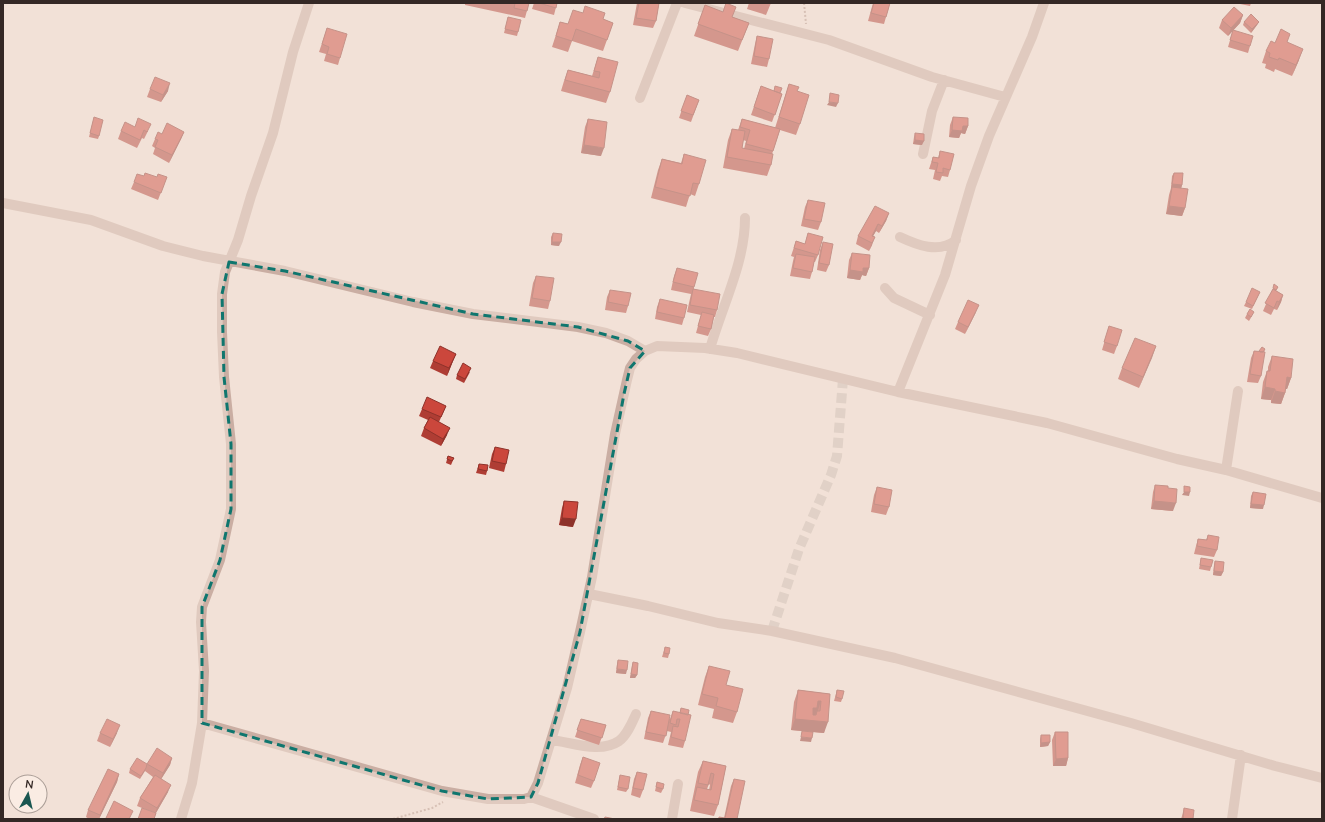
<svg xmlns="http://www.w3.org/2000/svg" width="1325" height="822" viewBox="0 0 1325 822" font-family="Mulish,sans-serif">
<style>
.lines{fill:none;stroke-linecap:round;stroke-linejoin:round}
.minor-tunnel{stroke:#ccbcb3;stroke-width:10;stroke-dasharray:10 5;stroke-linecap:butt}
.path{stroke:#b6988d;stroke-width:2;stroke-dasharray:2 2;stroke-linecap:butt}
.minor{stroke:#caaea3;stroke-width:10}
.wall{fill:#af3d34;fill-rule:evenodd}
.shaded-wall{fill:#8e322a}
.building{fill:#cb473c;stroke:#8e322a;fill-rule:evenodd}
.marked{fill:none;stroke:#0f766e;stroke-width:3;stroke-dasharray:8 5;stroke-linejoin:round}
</style>
<rect width="100%" height="100%" fill="#f2e1d7"/>
<g class="lines">
<path class="minor-tunnel" d="M772,631L799,549L831,475L837,456L843,379"/>
<path class="path" d="M804,3L806,24
M393,819L432,808L443,802"/>
<path class="minor" d="M685,3L829,40L932,77L1005,97
M640,98L677,3
M923,154L932,111L944,80
M3,203L91,220L163,246L203,256L285,271L413,302L473,314L578,327L606,333L628,341L645,351
M900,237C917,245 939,254 956,240
M885,288L894,298L930,315
M710,349C722,306 745,263 745,218
M898,392L945,275L971,186L989,136L1032,37L1044,3
M1226,470L1238,391
M589,594L648,606L718,623L772,631L895,658L1131,723L1275,766L1322,778
M202,723L442,791L488,799H524L531,797L538,783L567,688L580,632L592,577L615,434L627,380L630,368L636,359L645,351L657,346L705,348L737,353L898,392L1047,423L1177,459L1226,470L1322,498
M551,740C571,742 600,754 619,741C627,735 632,723 636,714
M531,797L594,819
M181,819L192,783L202,723L204,671L201,622L202,607L220,560L231,509V444L224,377L222,332V294L225,272L238,240L251,196L273,133L293,52L309,3
M672,819L678,784
M1232,819L1241,755"/>
</g>
<path class="wall" d="M465,3H529L525,18L465,5Z
M534,3H557L554,15L532,9Z
M637,3H659L656,21L653,28L633,25Z
M749,3H771L766,15L747,9Z
M873,3H890L884,24L868,21Z
M1240,3H1251L1250,6L1240,4Z
M705,5L732,17L749,23L738,51L694,36Z
M1243,15L1240,23L1228,36L1219,28L1222,20Z
M508,17L518,32L517,36L504,33Z
M603,19L613,23L603,51L572,41L568,52L552,47L560,22L568,24Z
M1244,22H1259L1257,25L1251,33L1243,25Z
M327,28L340,58L338,65L324,61L326,54L319,52Z
M1233,30L1250,46L1248,53L1228,47Z
M757,36L769,59L767,67L751,64L755,44Z
M1287,42L1299,60L1292,76L1275,69L1274,72L1265,68L1266,64L1262,63L1266,51L1275,43Z
M598,57L610,92L606,103L561,91L564,81L568,70L592,76Z
M789,84L797,91L800,124L796,135L780,130L772,154L771,165L767,176L723,168L728,140L732,129L738,130L742,119L775,128ZM743,140L746,141L744,149L742,148Z
M761,86L782,94L772,122L751,115Z
M150,89L168,91L161,102L147,97Z
M687,95L699,100L691,122L679,118Z
M94,117L99,136L98,139L89,137Z
M953,117L968,126L965,134L961,133L959,138L949,137L950,125Z
M588,119L601,156L581,153L585,127Z
M135,127L148,131L144,139L142,138L137,148L118,139L121,131Z
M184,132L181,139L169,163L153,154L155,148L152,146L155,139L162,134Z
M915,133L922,145L913,144L914,137Z
M940,151L950,170L948,177L942,176L940,181L933,179L935,170L929,169L933,157L938,158Z
M684,154L699,184L695,196L690,194L686,207L651,198L658,170L662,159L681,163Z
M1174,173L1182,185L1181,188L1185,208L1182,216L1166,214L1169,195L1171,188L1172,176Z
M144,176L157,177H167L158,200L131,189L134,182Z
M808,200L821,222L818,230L801,226L805,207Z
M889,213L886,221L879,233L876,231L873,236L872,245L869,251L856,244L858,236Z
M553,233L559,246L551,245V237Z
M808,233L818,255L815,262H814L812,272L810,279L790,276L793,261L794,257L791,256L796,241L805,244Z
M823,242L829,265L826,272L817,270L820,250Z
M852,253L869,268L866,276L862,275L860,280L847,278L849,260Z
M677,268L694,287V289L717,310L715,317H714L711,329L708,336L696,333L701,315L687,312L691,294L671,290L674,276Z
M536,276L550,301L548,309L529,306L533,283Z
M1278,287L1276,291L1283,295L1281,302L1277,310L1274,309L1271,315L1263,311L1273,288Z
M610,290L628,306L626,313L605,310L607,297Z
M1260,292L1252,309L1244,306L1246,302Z
M660,299L684,318L682,325L655,319L657,307Z
M976,312L965,334L955,329L958,322Z
M1247,314L1252,316L1249,321L1245,318Z
M1109,326L1117,346L1114,354L1102,350Z
M1156,346L1139,388L1118,379L1122,368Z
M1265,349L1264,352L1261,376L1258,383L1247,382L1251,358L1254,351L1259,352Z
M456,354L453,361L447,376L430,368L433,361Z
M1272,356L1291,378L1287,389H1285V393L1281,404L1271,403V400L1261,399L1263,382L1267,371H1268V367Z
M470,372L464,383L456,379L457,375Z
M446,406L439,422L447,435L441,446L421,436L424,428L428,420L419,416L422,409Z
M495,447L506,464L504,472L489,468L492,454Z
M448,456L454,458L451,465L446,463Z
M479,464L487,471L486,475L476,473Z
M1155,485L1168,488L1173,511L1151,509L1153,492Z
M877,487L889,507L886,515L871,512L874,495Z
M1253,492L1263,509L1250,508L1251,496Z
M564,501L573,527L559,525L562,508Z
M1208,535L1217,550L1214,557L1194,554L1196,546L1198,539L1206,540Z
M1201,558L1211,567L1210,571L1199,569Z
M1215,561L1223,572L1221,576L1213,575L1214,565Z
M665,647L669,654L668,658L662,657Z
M618,660L626,674L616,673L617,664Z
M633,662L637,675L635,678H630L632,666Z
M709,666L726,685L737,712L733,723L712,718L714,709L698,705L705,677Z
M798,690L830,694L824,733L791,730L794,702Z
M837,690L842,699L841,702L834,701Z
M681,708L685,741L683,748L668,745L671,732L667,731L663,743L644,739L648,718L651,711L670,719L673,711L680,713Z
M581,719L606,725L599,745L575,737Z
M1055,732L1068,758L1066,766H1053L1052,740Z
M100,733H117L110,747L97,741Z
M1041,735L1050,742L1048,746L1040,747V739Z
M583,757L594,781L591,788L575,783L580,765Z
M172,758L170,765L161,779L168,792L156,813L142,808L137,806L140,798L153,777L145,771L140,779L129,773L130,769Z
M703,761L726,766L718,805L714,816L690,811L698,772ZM709,784L710,785L709,790L707,789Z
M637,772L643,790L640,798L631,795L634,779Z
M119,774L117,782L99,819H89L86,817L88,810Z
M620,775L628,789L626,792L617,790Z
M734,779L737,819H718L719,817L724,818L731,786Z
M657,782L663,789L661,793L655,791Z
M1184,808L1193,819H1181L1182,816Z"/>
<path class="shaded-wall" d="M1243,15L1240,23L1228,36L1231,28Z
M1259,22L1257,25L1251,33L1252,29Z
M1303,49L1299,60L1292,76L1296,65Z
M170,83L168,91L161,102L163,95Z
M829,102L838,103L836,107L827,105Z
M963,126H968L965,134L961,133L959,138L949,137L952,130Z
M184,132L181,139L169,163L172,155Z
M915,140L924,141L922,145L913,144Z
M584,145L604,148L601,156L581,153Z
M1172,184L1182,185L1181,189L1171,188Z
M1169,206L1185,208L1182,216L1166,214Z
M889,213L886,221L879,233L882,226Z
M878,224L876,231L869,243L872,236Z
M875,237L872,245L869,251L872,243Z
M552,242H561L559,246L551,245Z
M863,268H869L866,276L862,275L860,280L847,278L850,270Z
M1283,295L1281,302L1277,310L1279,302Z
M979,305L976,312L965,334L968,327Z
M1156,346L1152,358L1139,388L1143,377Z
M456,354L453,361L447,376L449,368Z
M1287,377L1291,378L1287,389H1283Z
M1265,387L1275,389L1271,400L1261,399Z
M1275,391L1285,393L1281,404L1271,403Z
M450,428L447,435L441,446L443,439Z
M1184,492H1190L1189,496L1182,495Z
M1154,501L1176,503L1173,511L1151,509Z
M1251,504L1264,505L1263,509L1250,508Z
M562,518L576,519L573,527L559,525Z
M1214,571L1223,572L1221,576L1213,575Z
M617,669L627,670L626,674L616,673Z
M631,674L637,675L635,678H630Z
M818,701H821L817,713V711L813,720L809,719L813,708Z
M795,719L828,722L824,733L791,730Z
M120,725L117,733L110,747L113,739Z
M801,737L812,738L811,742L800,741Z
M1050,742L1048,746L1040,747L1041,743Z
M172,758L170,765L160,781L163,773Z
M1068,758L1066,766H1053L1056,759Z
M119,774L117,782L99,819L100,815Z
M171,785L168,792L154,816L157,808Z"/>
<path class="building" d="M515,3H529L527,11L514,8Z
M539,3H557L556,8Z
M639,3H659L656,21L636,18Z
M726,3L736,7L732,17L749,23L742,40L698,24L705,5L723,12Z
M874,3H890L886,17L871,13Z
M585,6L605,13L603,19L613,23L607,40L576,29L572,41L556,36L560,22L568,24L573,10L583,13Z
M1234,7L1243,15L1231,28L1222,20Z
M1251,14L1259,22L1252,29L1244,22Z
M508,17L521,20L518,32L505,29Z
M327,28L347,34L340,58L327,54L329,47L322,44Z
M1281,29L1290,34L1287,42L1303,49L1296,65L1279,58L1278,60L1269,57L1270,53L1266,51L1271,41L1275,43Z
M1233,30L1253,36L1250,46L1230,40Z
M757,36L773,39L769,59L754,56Z
M598,57L618,62L610,92L565,80L568,70L599,78L600,72L594,71Z
M155,77L170,83L163,95L150,89Z
M789,84L799,87L797,91L809,95L800,124L779,117Z
M761,86L782,94L775,115L754,107Z
M775,86L782,88L780,93L774,91Z
M830,93L839,95L838,103L829,102Z
M687,95L699,100L693,115L681,111Z
M94,117L103,120L99,136L90,133Z
M953,117L968,118V126H963L962,131L952,130Z
M138,118L151,124L147,132L144,130L140,140L121,131L125,122L135,127Z
M588,119L607,122L604,148L584,145Z
M742,119L780,129L773,151L746,144L750,130L740,127Z
M167,123L184,132L172,155L155,147L158,140L155,139L158,132L162,134Z
M732,129L745,131L742,148L773,154L771,165L727,157Z
M915,133L924,134V141L915,140Z
M940,151L954,154L950,170L943,168V173L936,172L938,163L932,162L933,157L939,158Z
M684,154L706,160L699,184L693,183L690,196L655,187L662,159L682,164Z
M145,173L157,177L158,174L167,177L161,193L134,182L137,174L144,176Z
M1174,173H1183L1182,185L1172,184Z
M1172,187L1188,189L1185,208L1169,206Z
M808,200L825,203L821,222L804,219Z
M875,206L889,213L882,226L878,224L872,236L875,237L872,243L858,236Z
M553,233L562,234L561,242H552Z
M808,233L823,237L818,255L794,248L796,241L805,244Z
M823,242L833,244L829,265L819,263Z
M852,253L870,255L869,268H863V272L850,270Z
M796,254L815,257L812,272L793,268Z
M677,268L698,273L694,287L673,282Z
M536,276L554,278L550,301L532,298Z
M1274,284L1278,287L1276,290L1273,288Z
M1252,288L1260,292L1253,306L1246,302Z
M693,289L720,294L717,310L690,305Z
M1273,289L1283,295L1279,302L1277,301L1274,308L1265,303Z
M610,290L631,293L628,306L608,302Z
M660,299L687,305L684,318L657,312Z
M968,300L979,305L968,327L958,322Z
M1250,309L1254,312L1251,317L1247,314Z
M702,312L714,315L711,329L698,326Z
M1109,326L1122,330L1117,346L1104,342Z
M1135,338L1156,346L1143,377L1122,368Z
M440,346L456,354L449,368L433,361Z
M1262,347L1265,349L1263,352H1260L1259,351Z
M1254,351L1265,352L1261,376L1250,374Z
M1272,356L1293,359L1291,378L1287,377L1285,393L1275,391V389L1265,387L1267,371H1270Z
M463,363L471,368L465,379L457,375Z
M427,397L446,406L441,417L422,409Z
M430,417L450,428L443,439L424,428Z
M495,447L509,450L506,464L492,461Z
M448,456L454,458L452,461L447,459Z
M479,464L488,465L487,471L478,469Z
M1155,485L1168,486V488L1177,489L1176,503L1154,501Z
M1184,486L1190,487V492H1184Z
M877,487L892,490L889,507L874,504Z
M1253,492L1266,494L1264,505L1251,504Z
M564,501L578,502L576,519L562,518Z
M1208,535L1219,537L1217,550L1197,546L1198,539L1207,540Z
M1201,558L1213,560L1211,567L1200,565Z
M1215,561L1224,562L1223,572L1214,571Z
M665,647L670,648L669,654L664,653Z
M618,660L628,661L627,670L617,669Z
M633,662L638,663L637,675L631,674Z
M709,666L730,671L726,685L743,689L737,712L716,706L718,698L702,694Z
M798,690L830,694L828,722L795,719ZM818,701H821L820,711H817L816,715H813V708H817Z
M837,690L844,691L842,699L836,697Z
M681,708L689,710L688,715L680,713Z
M651,711L670,715L666,736L646,732Z
M673,711L691,715L685,741L671,737L673,726L678,727L680,719H677L676,725L670,723Z
M107,719L120,725L113,739L100,733Z
M581,719L606,725L602,738L577,730Z
M802,731L813,732L812,738L801,737Z
M1055,732H1068V758L1056,759Z
M1041,735H1050V742L1041,743Z
M157,748L172,758L163,773L147,764Z
M583,757L600,763L594,781L578,775Z
M137,758L147,764L146,768L141,776L130,769Z
M703,761L726,766L718,805L694,800L697,787L711,790L714,774L711,773L708,785L698,783Z
M108,769L119,774L100,815L88,810Z
M637,772L647,774L643,790L633,788Z
M155,775L171,785L157,808L140,798Z
M620,775L630,777L628,789L618,787Z
M734,779L745,781L737,819H719V817L725,818Z
M657,782L664,784L663,789L656,787Z
M114,801L133,811L129,819H109L106,818Z
M142,808L156,813L154,819H138Z
M1184,808L1194,810L1193,819H1183Z
M605,817L615,819H604Z"/>
<path d="M0 0H1325V822H0ZM229,262L285,271L473,314L578,327L628,341L645,351L630,368L624,394L580,632L538,783L531,797L488,799L442,791L202,723V607L220,560L231,509V444L224,377L222,294Z" fill="#f2e1d7" fill-opacity=".55" fill-rule="evenodd"/>
<path class="marked" d="M229,262L285,271L473,314L578,327L628,341L645,351L630,368L624,394L580,632L538,783L531,797L488,799L442,791L202,723V607L220,560L231,509V444L224,377L222,294Z"/>
<rect width="1325" height="822" fill="none" stroke="#342825" stroke-width="8"/>
<g transform="translate(28 794) rotate(8)"><circle r="19" fill="#faece3" stroke="#ab9e97"/>
<path d="M0-3L7 15L0 10L-7 15Z" fill="#1a5751"/>
<text y="-6" font-size="11" font-weight="bold" text-anchor="middle" fill="#342825">N</text>
</g>
</svg>
